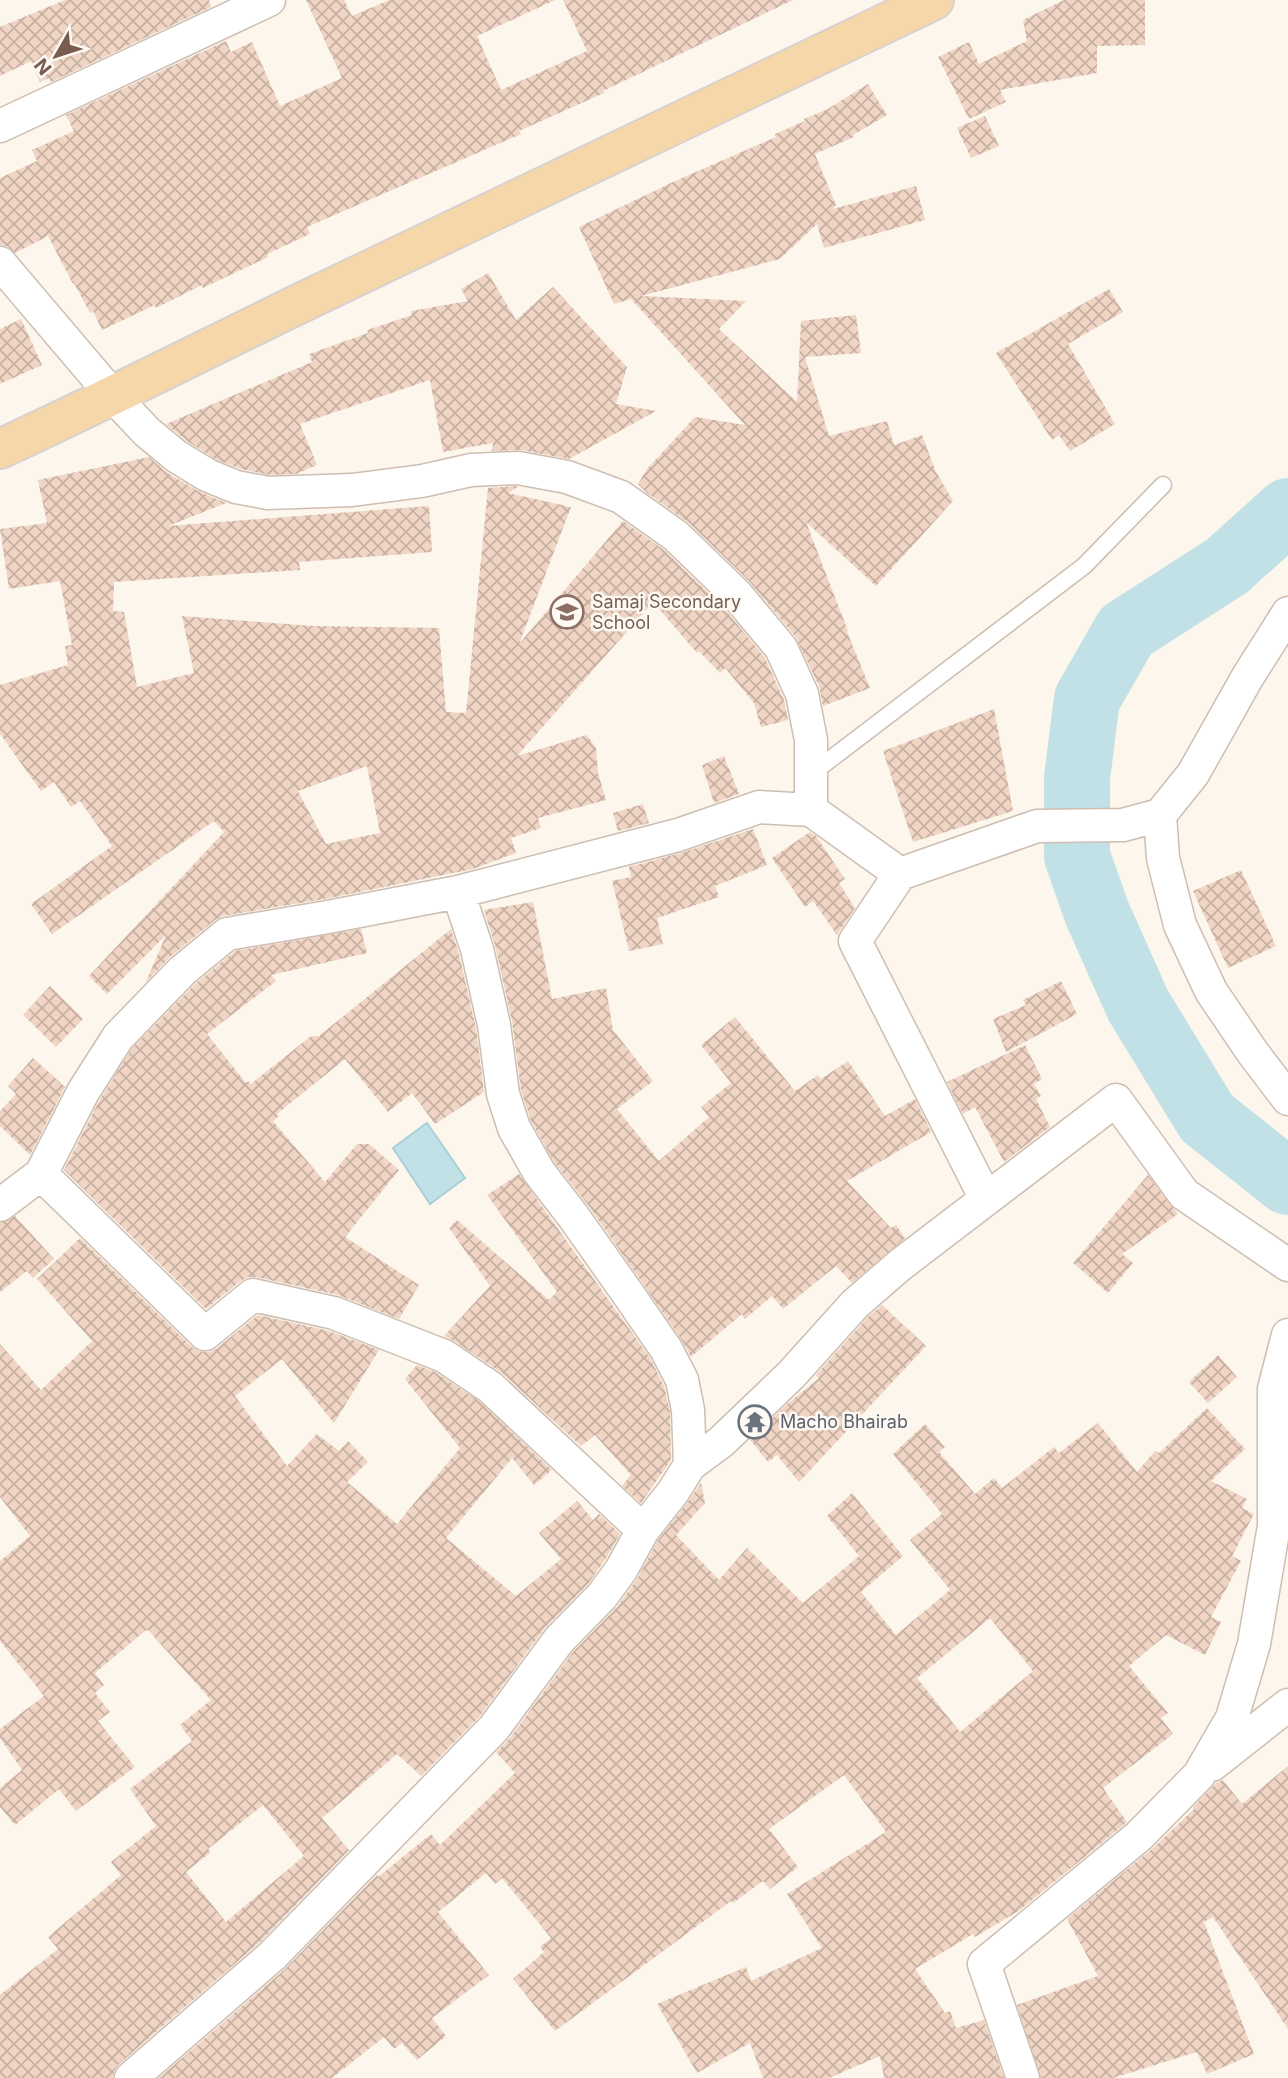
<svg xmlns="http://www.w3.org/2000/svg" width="1288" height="2078" viewBox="0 0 1288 2078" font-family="Inter,sans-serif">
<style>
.water{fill:#c1e1e6;stroke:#a8d1d7;stroke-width:2}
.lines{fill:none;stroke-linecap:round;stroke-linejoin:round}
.river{stroke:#c1e1e6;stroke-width:66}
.building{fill:url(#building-cross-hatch);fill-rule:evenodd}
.lane-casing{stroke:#cebeb1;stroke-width:19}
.street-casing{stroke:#cebeb1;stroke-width:35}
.primary-casing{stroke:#d9d1ce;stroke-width:42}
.lane{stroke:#fff;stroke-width:16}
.street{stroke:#fff;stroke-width:32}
.primary{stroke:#f6d7a9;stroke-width:38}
.labels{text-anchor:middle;stroke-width:5;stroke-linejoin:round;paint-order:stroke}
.education-label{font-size:18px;fill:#785e54;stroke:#fefaf3;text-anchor:start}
.worship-label{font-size:18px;fill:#5b616d;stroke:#fefaf3;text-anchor:start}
</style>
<defs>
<pattern id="building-cross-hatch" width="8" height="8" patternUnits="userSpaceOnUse" patternTransform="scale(1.75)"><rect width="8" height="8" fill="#f0d5c5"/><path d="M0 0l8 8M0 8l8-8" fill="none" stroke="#c7b0a2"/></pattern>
</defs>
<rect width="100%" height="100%" fill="#fcf6ed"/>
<path class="water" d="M427,1123L465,1178L430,1204L393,1148Z"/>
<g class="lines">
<path class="river" d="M1288,511L1227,566L1126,631L1087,699L1077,778V856L1097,913L1138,1005L1207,1118L1288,1182"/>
</g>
<path class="building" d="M65,0H209L211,7L51,82L49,78L40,82L31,61L0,76V27Z
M306,0H344L352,16L389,0H555L477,36L501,90L587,51L563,0H793L603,91L604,93L519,131L521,134L307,227L310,234L267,254L268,257L203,288L202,285L156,308L155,305L102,330L93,311L90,313L74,283L73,284L48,236L15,253L7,246L0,245V178L37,161L32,150L74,131L66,115L226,41L231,52L252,42L280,106L342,78Z
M1064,0H1145V45L1097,46V73L1000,90L1006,102L969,119L938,57L969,42L979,64L1027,41L1023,20Z
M868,84L887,115L853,135L854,137L815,154L836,205L833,209L916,186L925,220L824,248L817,224L780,259L641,296L746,301L719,329L797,402L801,321L856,315L861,353L805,357L829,436L887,421L894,445L922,435L936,472L953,501L876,586L806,522L848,631L847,632L870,688L823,706L819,686L795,636L749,581L689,523L647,493L638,484L647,469L695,417L745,425L631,299L614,304L579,227L673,182L776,137L775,134L805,121L804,119L826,110Z
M985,116L999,146L971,158L957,128Z
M488,273L516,320L553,287L627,367L616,404L656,411L569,459L521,450L492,451L493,443L443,452L430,380L300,424L317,465L296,474L269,475L241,469L215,459L187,441L166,424L312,362L309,354L368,333L367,330L412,315L411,311L468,301L461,289Z
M1109,289L1123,312L1068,344L1115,424L1070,451L1059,435L1052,440L996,353Z
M21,319L42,365L0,384V329Z
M149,457L166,472L198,491L226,503L168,526L429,506L432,552L299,562L300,570L114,582L113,611L124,612L137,687L194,673L182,616L313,626L439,628L446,712L466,713L488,488L517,486L518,487L508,493L571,507L519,644L623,521L664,550L723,607L765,658L784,700L788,720L761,727L754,703L725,668L720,673L699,651L697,653L653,602L517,756L587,735L596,748L598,773L606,800L538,818L541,828L511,838L516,853L473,869L325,899L223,916L215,920L170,957L146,982L166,935L107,994L89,976L224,832L214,821L52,934L31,904L112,846L80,801L71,807L54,782L41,791L0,734V685L68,665L65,646L72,645L60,581L9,589L0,529L47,523L38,480ZM367,766L380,833L326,844L298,791Z
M994,709L1013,811L913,842L883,751Z
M724,756L739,794L714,803L702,765Z
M643,804L649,823L618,831L613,813Z
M753,829L767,865L715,886L719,897L657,918L663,944L629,951L612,881L631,877L629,867L684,852Z
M810,832L816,836L845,879L839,883L855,908L837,935L813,901L805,907L772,858Z
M1241,870L1276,946L1228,968L1193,891Z
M533,902L552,999L606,988L613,1030L653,1081L617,1109L659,1161L709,1117L701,1107L731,1083L701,1045L735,1017L795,1091L818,1075L821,1079L848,1061L885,1116L915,1099L931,1132L847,1181L891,1228L896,1225L905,1238L852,1283L836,1266L783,1309L772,1296L745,1319L742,1314L691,1357L681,1339L641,1281L588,1205L554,1162L531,1121L521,1090L512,1021L495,945L484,910Z
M361,929L367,953L271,975L276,981L207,1034L246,1083L248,1081L251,1084L311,1036H319L451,929L459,954L476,1028L484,1092L435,1124L412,1093L388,1112L345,1059L277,1114L279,1116L273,1121L325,1182L357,1144H369L399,1170L345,1237L419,1285L399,1319L338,1295L256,1277H248L241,1281L206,1309L64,1170L99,1101L132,1048L194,985L235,951Z
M1061,981L1077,1014L1006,1052L993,1019L1026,1005L1023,1000Z
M50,986L83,1019L56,1047L23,1015Z
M1025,1045L1042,1079L1034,1084L1041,1096L1036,1099L1050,1127L1004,1162L975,1107L963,1114L947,1082Z
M33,1058L65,1087L30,1155L0,1126V1111L16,1094L8,1086Z
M519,1174L650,1358L664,1386L670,1412L671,1460L641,1503L622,1486L631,1475L595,1435L581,1446L502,1373L454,1341L444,1336L490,1286L449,1228L457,1220L549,1300L557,1292L487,1195Z
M1148,1175L1178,1214L1122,1254L1133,1263L1108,1293L1073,1263Z
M15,1216L54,1259L33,1278L27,1271L0,1292V1223Z
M80,1238L192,1347L199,1351L208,1352L216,1349L258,1315L329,1331L379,1350L334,1423L282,1359L235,1396L287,1466L317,1434L339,1451L348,1441L368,1462L347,1482L397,1524L460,1448L405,1379L417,1365L435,1372L479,1401L552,1470L534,1485L512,1458L446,1538L516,1596L561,1559L539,1533L577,1501L593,1520L599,1514L620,1534L605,1560L588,1584L544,1629L480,1716L421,1776L397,1754L322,1818L349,1850L259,1943L119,2064L114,2071L113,2078H0V1995L58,1949L48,1937L121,1875L111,1862L156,1826L130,1789L192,1741L180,1725L211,1700L148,1630L145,1631L95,1673L104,1685L95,1693L110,1712L98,1721L135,1767L76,1811L59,1789L15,1825L0,1807V1788L22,1770L0,1738V1729L44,1696L0,1641V1561L30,1536L0,1497V1344L41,1390L92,1341L37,1279ZM263,1805L304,1856L226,1922L186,1872L211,1852L208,1849Z
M882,1305L926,1346L799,1482L777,1455L768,1462L750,1440L785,1406L819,1378L816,1375L868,1317Z
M1218,1355L1237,1377L1208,1403L1189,1382Z
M1207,1408L1245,1449L1211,1481L1247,1499L1242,1508L1254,1514L1232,1556L1241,1561L1211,1617L1221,1622L1205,1655L1166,1635L1129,1666L1168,1713L1161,1718L1173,1734L1103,1788L1127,1822L1020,1910L975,1937L973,1934L915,1969L945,2013L950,2011L956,2028L984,2020L1004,2078H884L880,2056L829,2078H763L750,2043L697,2073L657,2004L746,1967L751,1981L822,1948L787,1894L886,1832L844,1775L769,1829L798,1867L770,1889L763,1881L733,1903L731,1901L555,2031L513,1979L544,1952L540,1947L551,1938L502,1878L495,1884L486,1873L438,1912L489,1975L432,2018L446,2036L417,2060L402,2043L394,2049L384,2037L332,2078H159L284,1970L377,1875L378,1877L431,1834L440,1845L515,1773L496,1752L509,1739L573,1652L617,1607L637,1579L658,1540L687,1503L701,1483L705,1503L676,1535L719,1580L747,1548L803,1603L859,1556L827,1516L852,1493L903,1556L861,1592L896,1635L950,1590L910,1540L942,1514L893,1454L925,1424L945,1447L939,1452L975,1494L994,1478L1002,1488L1054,1447L1059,1453L1098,1423L1137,1472L1155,1451L1159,1453ZM990,1618L1033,1671L960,1732L917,1678Z
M1288,1766V2029L1213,1917L1204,1922L1254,2054L1207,2074L1197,2052L1113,2078H1041L1017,2005L1098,1976L1067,1919L1152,1849L1194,1809L1193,1807L1216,1783L1223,1780L1242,1804Z"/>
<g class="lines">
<defs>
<path id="lane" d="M811,774L1084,566L1163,485"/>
<path id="street" d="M0,126L269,0
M0,263L113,396L147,432L176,456L207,475L236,487L268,493L352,490L422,481L471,470L518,468L567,477L621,497L676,536L736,594L781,648L802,694L811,740V810
M1160,815L1163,858L1180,925L1211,991L1253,1053L1288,1099
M900,874L855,941L986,1199
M458,892L477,949L494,1025L503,1094L514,1128L539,1172L573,1216L626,1291L666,1349L682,1380L688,1410L690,1465
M41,1174L205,1334L253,1295L334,1313L444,1356L490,1387L643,1530
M0,1205L41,1174L83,1092L118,1037L182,971L227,934L328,917L458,892L678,835L759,807L811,810L900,874L1037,826L1123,825L1160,815L1193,774L1247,678L1288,613
M1212,1765L1288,1705
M131,2078L272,1956L494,1728L559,1640L602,1596L621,1570L643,1530L673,1492L690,1465L721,1442L791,1375L855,1304L900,1265L1116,1100L1184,1194L1288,1265
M1023,2078L984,1964L1139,1836L1199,1775L1232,1718L1254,1644L1274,1526V1389L1288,1335"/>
<path id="primary" d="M0,449C104,401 206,349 309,299C517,199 726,100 934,0"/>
</defs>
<use href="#lane" class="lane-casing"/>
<use href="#street" class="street-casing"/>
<use href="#primary" class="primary-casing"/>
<use href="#lane" class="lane"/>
<use href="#street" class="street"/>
<use href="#primary" class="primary"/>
</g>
<defs>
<symbol id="school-ring" viewBox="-11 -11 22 22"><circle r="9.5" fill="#fefaf3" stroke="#8d6e63" stroke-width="1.5"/><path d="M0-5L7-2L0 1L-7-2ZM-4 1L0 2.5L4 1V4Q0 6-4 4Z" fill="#8d6e63"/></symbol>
<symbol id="temple-ring" viewBox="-11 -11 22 22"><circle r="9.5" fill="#fefaf3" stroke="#6b7280" stroke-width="1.5"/><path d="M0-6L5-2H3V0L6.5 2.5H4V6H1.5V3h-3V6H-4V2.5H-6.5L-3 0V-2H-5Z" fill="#6b7280"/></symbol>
</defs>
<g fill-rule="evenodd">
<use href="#school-ring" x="548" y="593" width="38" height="38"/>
<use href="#temple-ring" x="736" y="1403" width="38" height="38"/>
</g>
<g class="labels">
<g class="education-label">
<text x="592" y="608">Samaj Secondary<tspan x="592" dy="21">School</tspan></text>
</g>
<g class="worship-label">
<text x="780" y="1428">Macho Bhairab</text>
</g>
</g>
<g transform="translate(56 56) rotate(231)" stroke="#fefaf3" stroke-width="5" paint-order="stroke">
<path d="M0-5L12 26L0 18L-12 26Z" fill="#775c4f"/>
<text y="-10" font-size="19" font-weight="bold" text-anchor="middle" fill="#775c4f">N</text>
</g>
</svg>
